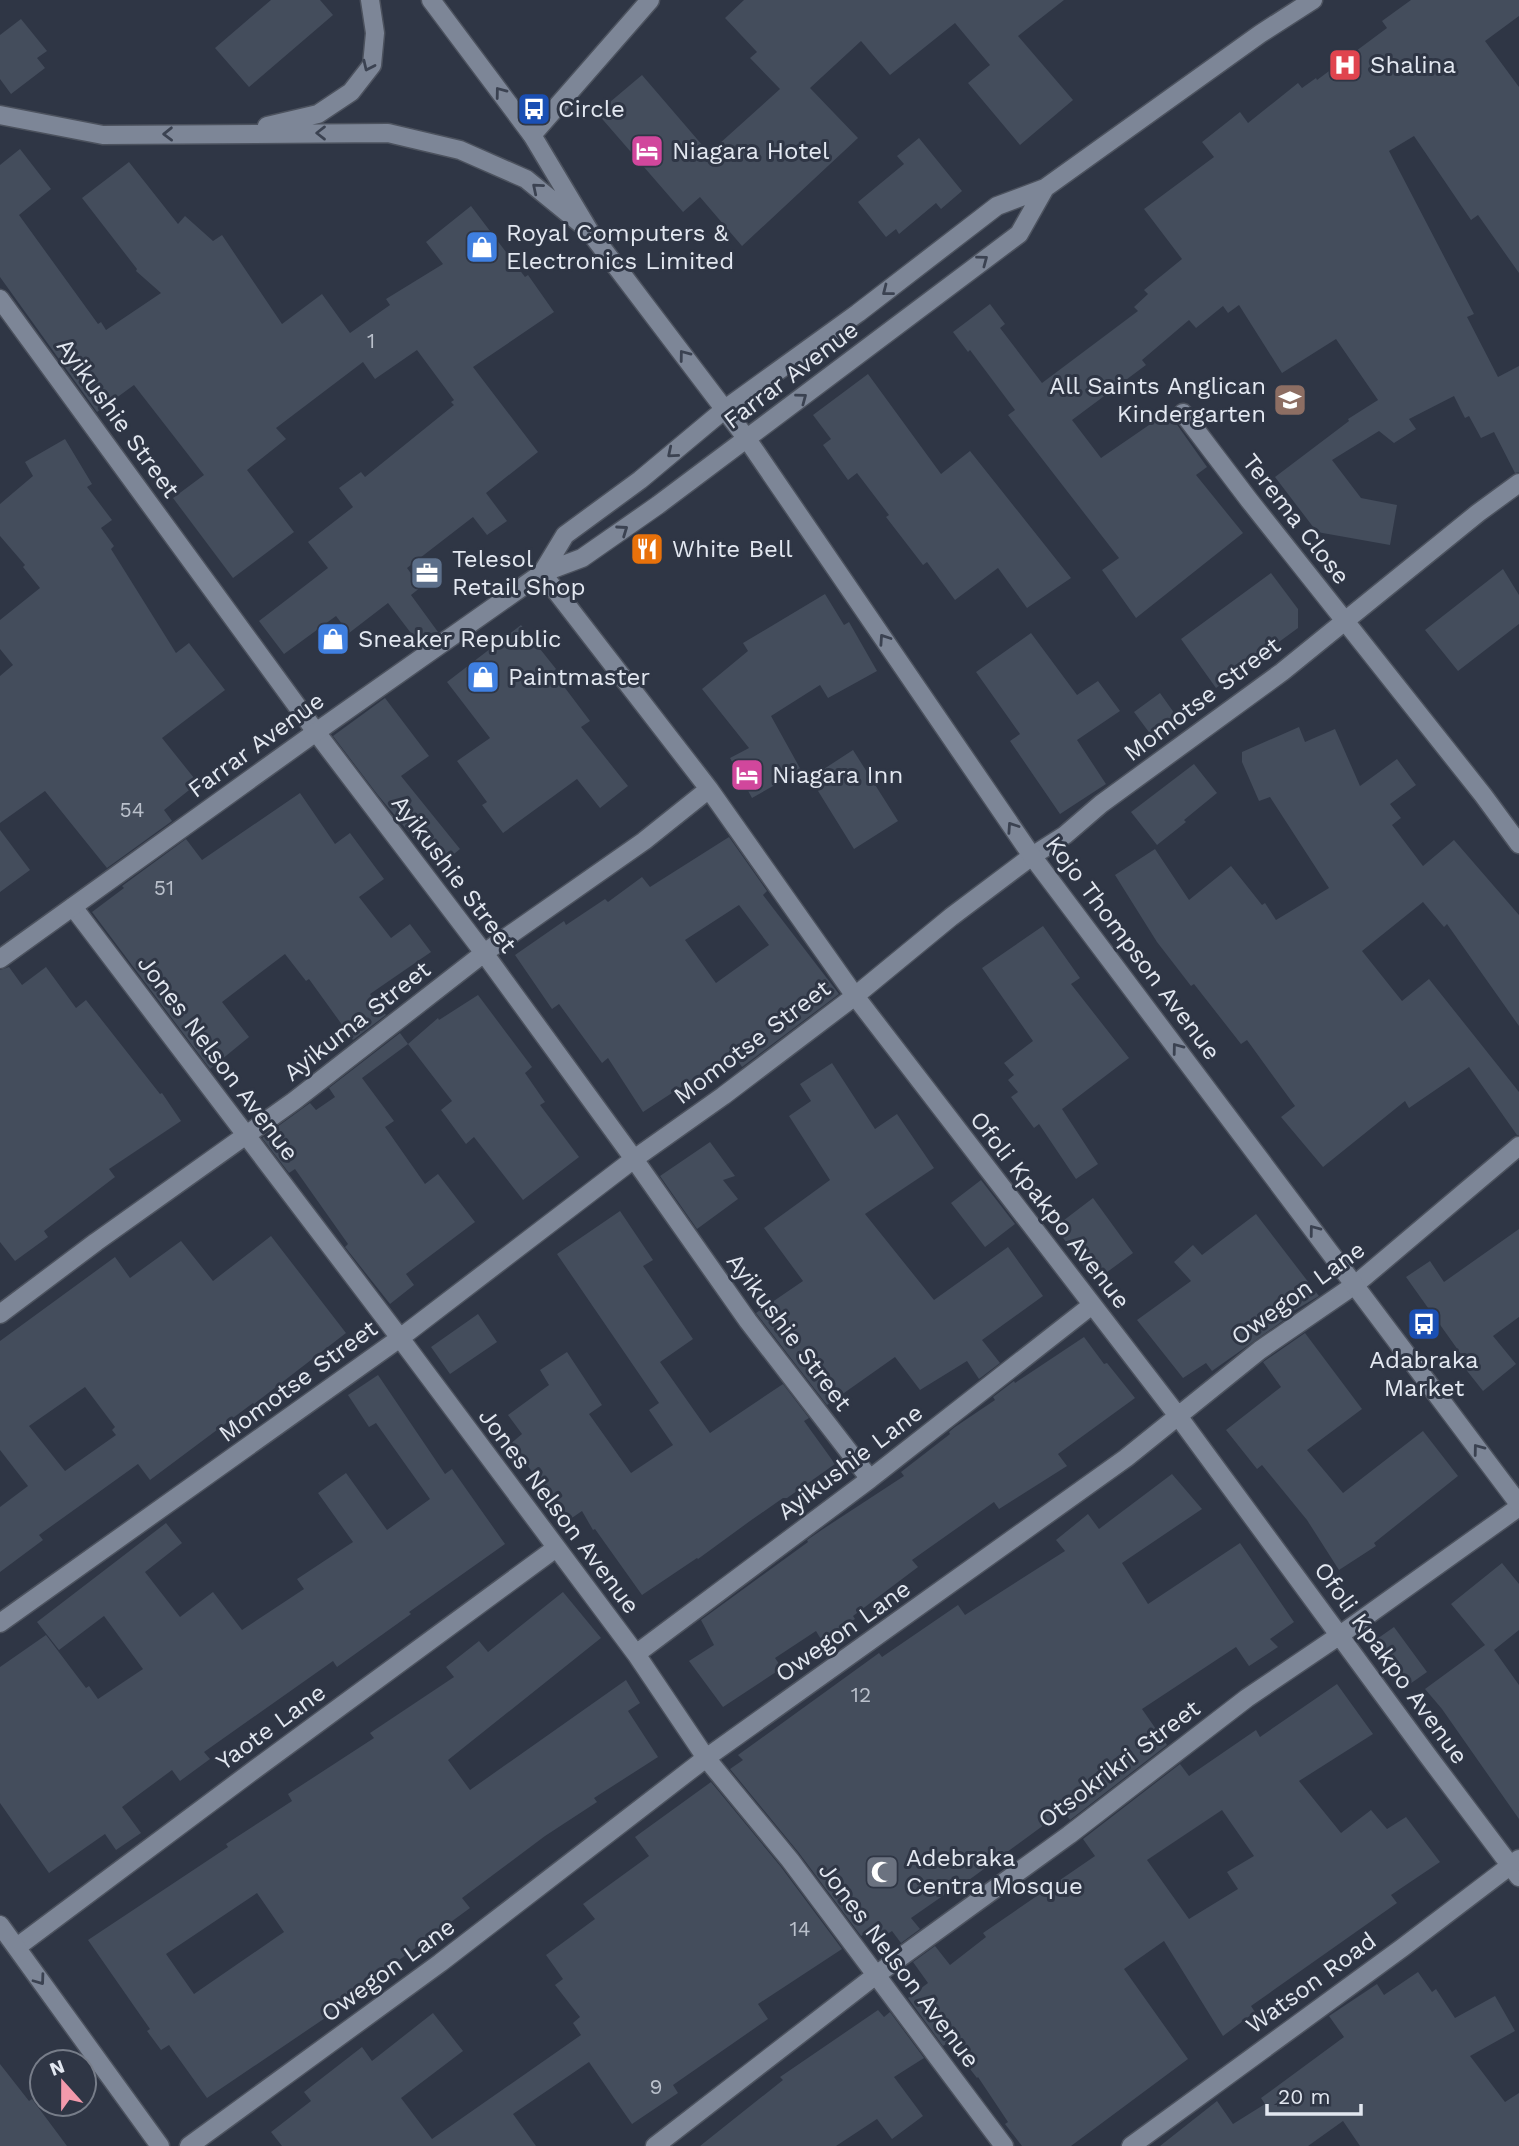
<svg xmlns="http://www.w3.org/2000/svg" width="1519" height="2146" viewBox="0 0 1519 2146" font-family="'Work Sans',sans-serif">
<style>
.building{fill:#444d5c;fill-rule:evenodd}
.lines{fill:none;stroke-linecap:round;stroke-linejoin:round}
.street-casing{stroke:#4c525e;stroke-width:21}
.secondary-casing{stroke:#4c525e;stroke-width:21}
.street{stroke:#7d8697;stroke-width:18}
.secondary{stroke:#7d8697;stroke-width:18}
.oneway{stroke:#3b4251}
.labels{text-anchor:middle;stroke-width:6;stroke-linejoin:round;paint-order:stroke}
.number-label{font-size:21px;fill:#bac0cb}
.poi-label{font-size:24px;fill:#e2e7f0;stroke:#2f3645;text-anchor:start}
.street-label{font-size:24px;fill:#e2e7f0;stroke:#2f3645}
</style>
<rect width="100%" height="100%" fill="#2f3645"/>
<path class="building" d="M271,0H320L333,15L249,87L215,48Z
M744,0H1064L1018,36L1073,100L1020,145L968,83L990,65L955,23L890,75L861,41L810,88L858,138L742,246L700,197L683,212L597,113L642,75L709,153L780,89L750,58L757,52L725,18Z
M1411,0H1519V16L1485,41L1519,87V273L1478,215L1471,220L1414,136L1389,151L1474,314L1467,317L1498,377L1519,366V472L1515,473L1494,432L1481,438L1469,416L1465,418L1454,396L1409,419L1416,429L1394,443L1379,431L1332,460L1361,498L1397,505L1390,545L1317,532L1275,477L1349,421L1348,419L1378,400L1336,339L1282,373L1239,305L1228,313L1223,306L1196,328L1189,320L1142,360L1146,365L1072,420L1101,458L1168,412L1207,467L1196,475L1243,533L1136,618L1102,570L1119,558L1008,415L1015,410L970,350L968,352L953,332L990,304L1005,324L1000,328L1042,383L1138,311L1134,307L1148,294L1144,290L1182,259L1144,209L1214,157L1202,142L1240,112L1248,123L1298,83L1302,88L1316,78L1317,80L1387,28L1382,21Z
M21,19L47,51L37,58L45,68L11,94L0,79V35Z
M919,138L962,191L941,209L936,203L899,234L896,229L886,237L858,202L904,164L897,156Z
M20,149L51,189L19,215L98,324L101,322L106,330L161,293L136,271L137,269L82,198L129,162L178,224L185,216L213,241L222,235L282,324L322,294L350,333L390,305L386,299L443,264L426,242L471,206L525,277L528,275L554,312L473,367L538,452L486,493L507,521L487,535L473,517L407,568L421,587L411,595L438,632L420,645L388,603L349,633L336,616L284,654L259,621L328,568L308,542L353,507L339,488L361,472L365,477L454,405L451,402L454,400L417,350L375,379L363,362L276,428L286,439L247,470L294,532L233,578L173,498L204,475L134,385L97,412L0,277V165Z
M868,374L941,474L970,451L1071,578L1027,608L998,568L955,600L927,562L923,565L886,517L889,515L857,473L848,480L823,445L831,439L813,415Z
M65,439L92,484L87,487L112,520L101,528L114,546L111,549L176,653L189,643L225,690L162,738L198,783L164,810L172,821L107,868L45,791L0,823V676L13,665L0,649V620L40,588L23,567L25,565L0,536V504L33,476L25,462Z
M1503,569L1519,595V624L1458,671L1425,630Z
M1271,573L1298,609V628L1216,688L1181,639Z
M825,594L844,625L849,622L877,671L828,698L820,685L771,716L801,770L752,798L730,758L749,748L702,689L748,651L743,643Z
M521,625L556,669L553,672L590,721L581,727L628,786L600,808L577,779L503,833L482,805L487,802L457,761L490,738L447,682Z
M1031,633L1077,695L1098,681L1120,711L1077,740L1106,784L1060,814L1010,741L1020,734L976,672Z
M1160,693L1182,724L1157,743L1134,712Z
M385,698L429,756L401,776L460,849L438,867L377,794L333,736Z
M1299,727L1305,742L1335,729L1360,786L1397,759L1416,785L1390,804L1401,818L1392,825L1423,866L1454,840L1519,915V1026L1447,924L1444,927L1423,902L1362,951L1402,1001L1429,979L1519,1092V1135H1517L1469,1067L1409,1108L1405,1101L1323,1167L1281,1117L1295,1106L1247,1040L1241,1044L1194,984L1191,986L1157,942L1115,875L1155,849L1189,900L1231,866L1262,905L1265,903L1276,920L1329,888L1270,797L1259,801L1242,762V752Z
M853,750L898,821L854,849L810,778Z
M1194,764L1217,793L1184,820L1186,822L1157,845L1131,812Z
M300,793L335,844L350,833L384,879L359,897L391,938L410,924L431,952L370,994L386,1015L353,1040L309,979L306,981L285,954L222,1002L249,1037L210,1069L92,912L124,888L122,886L186,839L202,860Z
M0,830L30,870L0,892Z
M729,837L767,891L763,895L839,994L742,1067L733,1053L643,1112L608,1058L602,1063L559,1004L552,1009L515,955L564,921L566,925L605,899L608,902L642,877L650,887ZM739,905L769,945L716,983L685,940Z
M1043,926L1080,978L1071,984L1129,1058L1062,1109L1098,1164L1076,1179L1039,1124L1034,1128L1011,1097L1018,1092L1008,1080L1014,1075L1004,1063L1033,1041L982,968Z
M9,967L22,985L46,967L76,1008L86,1000L160,1094L162,1093L181,1121L109,1169L115,1177L44,1231L48,1237L15,1261L0,1242V970Z
M478,995L532,1067L525,1073L545,1102L540,1105L579,1157L523,1200L474,1137L466,1144L441,1110L452,1101L408,1044L438,1018L439,1020Z
M400,1033L408,1044L362,1078L394,1121L385,1127L425,1184L438,1174L475,1222L406,1274L414,1285L390,1304L345,1247L348,1244L295,1169L289,1173L262,1138L310,1103L316,1110L335,1097L329,1088Z
M832,1063L875,1129L897,1114L934,1168L865,1214L934,1300L1008,1247L1043,1296L982,1340L1000,1363L979,1379L967,1361L920,1390L895,1357L827,1405L756,1313L803,1281L764,1228L830,1180L789,1116L811,1101L800,1084Z
M710,1142L735,1176L723,1180L738,1199L697,1229L660,1176Z
M981,1180L1015,1224L985,1247L951,1203Z
M1093,1198L1133,1253L1095,1281L1055,1227Z
M620,1211L653,1260L643,1266L693,1339L660,1362L710,1433L783,1384L809,1418L804,1421L835,1464L787,1498H783L750,1521L698,1559L697,1558L642,1595L595,1529L593,1530L582,1511L566,1522L526,1463L524,1465L509,1445L522,1434L508,1415L549,1385L540,1370L567,1352L602,1405L589,1414L631,1473L673,1445L649,1410L659,1403L557,1254Z
M1256,1214L1319,1296L1290,1313L1291,1315L1212,1371L1206,1363L1183,1378L1137,1320L1191,1281L1174,1262L1193,1245L1202,1255Z
M1519,1229V1317L1493,1336L1516,1364L1483,1391L1464,1367L1468,1364L1406,1277L1430,1261L1444,1282Z
M271,1236L346,1333L254,1404L253,1403L150,1480L138,1464L39,1535L43,1540L0,1572V1507L28,1486L0,1450V1341L115,1257L130,1278L181,1241L213,1281ZM85,1387L115,1427L112,1430L116,1435L65,1471L29,1426Z
M478,1314L497,1342L450,1374L431,1347Z
M1305,1333L1362,1409L1307,1450L1343,1493L1423,1431L1458,1476L1374,1543L1376,1546L1339,1570L1307,1520L1262,1465L1257,1469L1226,1430L1281,1387L1263,1362Z
M1084,1337L1104,1364L1107,1363L1135,1398L1058,1454L1067,1466L999,1509L994,1502L912,1560L918,1567L853,1616L855,1619L822,1641L816,1631L775,1658L782,1668L723,1707L689,1661L714,1645L701,1620L808,1542L807,1540L823,1529L904,1476L901,1472L950,1434L949,1432L955,1427L995,1400L993,1397L1014,1381L1015,1383Z
M378,1375L445,1474L452,1469L505,1544L409,1612L411,1614L337,1667L333,1661L204,1752L210,1759L180,1781L172,1770L122,1807L141,1833L116,1850L105,1834L49,1873L0,1803V1667L46,1635L86,1688L89,1686L98,1699L143,1669L104,1616L59,1650L37,1622L166,1523L182,1543L145,1572L180,1617L213,1592L242,1630L304,1589L297,1579L353,1542L318,1493L346,1473L387,1530L430,1499L376,1423L369,1427L348,1395Z
M1172,1474L1202,1509L1122,1563L1148,1604L1240,1543L1294,1622L1270,1639L1278,1647L1249,1666L1236,1647L1142,1709L1167,1745L1070,1820L1063,1811L958,1888L957,1886L911,1918L920,1929L901,1943L892,1931L880,1939L872,1929L861,1936L799,1853L730,1769L743,1760L738,1755L879,1653L882,1657L958,1605L965,1615L1065,1551L1056,1540L1088,1514L1099,1529Z
M1502,1563L1519,1584V1630L1494,1650L1519,1685V1819L1442,1709L1425,1689L1485,1645L1451,1604Z
M563,1592L601,1638L448,1760L470,1790L626,1680L640,1703L628,1711L658,1757L594,1798L597,1802L545,1836L462,1898L470,1908L399,1960L401,1962L333,2010L334,2012L207,2098L169,2045L161,2050L147,2031L150,2029L88,1940L228,1847L226,1844L292,1801L288,1794L374,1738L370,1733L454,1677L446,1667L479,1641L488,1652ZM257,1893L284,1932L194,1994L166,1954Z
M1394,1627L1427,1672L1407,1686L1374,1641Z
M1337,1684L1373,1734L1299,1781L1341,1833L1371,1810L1387,1829L1406,1817L1440,1862L1391,1895L1397,1903L1251,2006L1255,2012L1223,2036L1164,1941L1124,1969L1188,2059L1071,2146H1022L1005,2124L1008,2122L978,2077L977,2078L949,2042L943,2046L908,1998L928,1983L913,1962L935,1946L950,1965L986,1937L983,1933L1095,1856L1083,1839L1180,1764L1189,1776L1256,1730L1260,1737ZM1222,1810L1254,1856L1227,1872L1238,1889L1189,1919L1147,1860Z
M711,1782L781,1867L842,1949L758,2004L768,2019L673,2085L678,2093L632,2124L589,2062L513,2114L536,2146H282L271,2132L311,2101L304,2092L362,2047L372,2061L433,2013L463,2051L401,2098L432,2139L581,2035L573,2023L580,2017L555,1985L563,1979L546,1955L595,1919L583,1904L649,1856L635,1837Z
M1418,1972L1432,1992L1436,1989L1455,2018L1495,1996L1515,2031L1470,2056L1505,2102L1519,2093V2146H1360L1343,2121L1308,2146H1160L1217,2101L1233,2124L1265,2104L1261,2098L1344,2037L1329,2016L1377,1984L1384,1995Z
M878,2010L884,2017L890,2012L924,2058L894,2077L923,2116L892,2139L877,2119L836,2146H700L783,2080L780,2077Z
M0,2064L29,2101L32,2099L67,2146H0Z"/>
<g class="lines">
<defs>
<path id="street" d="M532,135L650,0
M0,299L316,732L484,953L634,1159L748,1321L870,1479
M1183,413L1249,500L1483,795L1519,844
M542,573L709,789L855,996L1178,1416L1428,1756L1519,1877
M73,907L400,1338L636,1654L706,1758L790,1860L1004,2146
M0,1314L96,1242L294,1101L484,953L644,841L709,789
M0,1623L400,1338L634,1159L723,1096L855,996L951,917L1032,856L1065,835L1101,804L1282,672L1478,513L1519,483
M636,1654L870,1479L1092,1305
M17,1947L254,1770L556,1548
M189,2146L440,1963L706,1758L1126,1458L1260,1350L1356,1284L1519,1146
M655,2146L876,1975L1069,1835L1247,1698L1340,1635L1519,1507
M1131,2146L1402,1948L1519,1859"/>
<path id="secondary" d="M431,0L532,135L590,232L747,439L1032,856L1519,1504
M0,115L103,135L388,133L460,150L526,179L580,223
M267,126L318,114L351,92L372,65L375,33L370,0
M542,573L565,535L640,480L725,409L858,313L997,206L1045,188L1260,34L1313,0
M0,959L316,732L542,573L582,558L658,505L1019,234L1045,188
M0,1925L160,2146"/>
</defs>
<use href="#street" class="street-casing"/>
<use href="#secondary" class="secondary-casing"/>
<use href="#street" class="street"/>
<use href="#secondary" class="secondary"/>
</g>
<defs><path id="oneway-chevron" d="M-2-3.5L2.5 0L-2 3.5" fill="none" stroke-width="1.6" stroke-linecap="round" stroke-linejoin="round" transform="scale(1.75)"/></defs>
<g class="oneway">
<use href="#oneway-chevron" transform="translate(368 66) rotate(115)"/>
<use href="#oneway-chevron" transform="translate(500 92) rotate(-127)"/>
<use href="#oneway-chevron" transform="translate(321 133) rotate(180)"/>
<use href="#oneway-chevron" transform="translate(168 134) rotate(179)"/>
<use href="#oneway-chevron" transform="translate(537 188) rotate(-140)"/>
<use href="#oneway-chevron" transform="translate(983 260) rotate(-37)"/>
<use href="#oneway-chevron" transform="translate(887 291) rotate(142)"/>
<use href="#oneway-chevron" transform="translate(684 355) rotate(-127)"/>
<use href="#oneway-chevron" transform="translate(802 398) rotate(-37)"/>
<use href="#oneway-chevron" transform="translate(672 453) rotate(140)"/>
<use href="#oneway-chevron" transform="translate(623 530) rotate(-35)"/>
<use href="#oneway-chevron" transform="translate(884 639) rotate(-124)"/>
<use href="#oneway-chevron" transform="translate(1012 827) rotate(-124)"/>
<use href="#oneway-chevron" transform="translate(1177 1048) rotate(-127)"/>
<use href="#oneway-chevron" transform="translate(1314 1230) rotate(-127)"/>
<use href="#oneway-chevron" transform="translate(1478 1449) rotate(-127)"/>
<use href="#oneway-chevron" transform="translate(40 1980) rotate(54)"/>
</g>
<defs>
<symbol id="hospital-square" viewBox="-11 -11 22 22"><rect x="-9" y="-9" width="18" height="18" rx="4" fill="#e0444e" stroke="#2f3645"/><path d="M-5-5h3v3.5h4V-5h3V5h-3V1.5h-4V5h-3Z" fill="#fff"/></symbol>
<symbol id="bus-square" viewBox="-11 -11 22 22"><rect x="-9" y="-9" width="18" height="18" rx="4" fill="#1a4fb4" stroke="#2f3645"/><path d="M-5-6H5V4H4V6H2V4H-2V6H-4V4H-5ZM-3.5-4V0h7V-4ZM-3.5 1.2v1.5H-2V1.2ZM2 1.2v1.5H3.5V1.2Z" fill="#fff"/></symbol>
<symbol id="hotel-square" viewBox="-11 -11 22 22"><rect x="-9" y="-9" width="18" height="18" rx="4" fill="#d1479c" stroke="#2f3645"/><path d="M-6-4.5h1.5V1H6V5H4.5V3h-9V5H-6ZM-4 0a1.8 1.8 0 1 1 3.6 0ZM.5 0V-2.5h3Q6-2.5 6 0Z" fill="#fff"/></symbol>
<symbol id="shop-square" viewBox="-11 -11 22 22"><rect x="-9" y="-9" width="18" height="18" rx="4" fill="#3f7fe0" stroke="#2f3645"/><path d="M-5-2.5h2.3a2.7 3.5 0 0 1 5.4 0H5L5.5 6h-11ZM-1.5-2.5h3a1.5 2.3 0 0 0-3 0Z" fill="#fff"/></symbol>
<symbol id="school-square" viewBox="-11 -11 22 22"><rect x="-9" y="-9" width="18" height="18" rx="4" fill="#8d6e63" stroke="#2f3645"/><path d="M0-5L7-2L0 1L-7-2ZM-4 1L0 2.5L4 1V4Q0 6-4 4Z" fill="#fff"/></symbol>
<symbol id="restaurant-square" viewBox="-11 -11 22 22"><rect x="-9" y="-9" width="18" height="18" rx="4" fill="#e8710a" stroke="#2f3645"/><path d="M-5-6h1v4h1v-4h1v4h1v-4h1v5L-1.5 .5V6h-2V.5L-5-1ZM5-6V6H3V1.5H1.5Q1.5-4 5-6Z" fill="#fff"/></symbol>
<symbol id="office-square" viewBox="-11 -11 22 22"><rect x="-9" y="-9" width="18" height="18" rx="4" fill="#5c6f8a" stroke="#2f3645"/><path d="M-6-3h4V-5.5h4V-3h4V5H-6ZM-1-4.5V-3h2v-1.5ZM-6 0V1H6V0Z" fill="#fff"/></symbol>
<symbol id="mosque-square" viewBox="-11 -11 22 22"><rect x="-9" y="-9" width="18" height="18" rx="4" fill="#6b7280" stroke="#2f3645"/><path d="M3.5-4.9A6 6 0 1 0 3.5 4.9A5 5 0 1 1 3.5-4.9Z" fill="#fff"/></symbol>
</defs>
<g fill-rule="evenodd">
<use href="#hospital-square" x="1326" y="46" width="38" height="38"/>
<use href="#bus-square" x="515" y="90" width="38" height="38"/>
<use href="#hotel-square" x="628" y="132" width="38" height="38"/>
<use href="#shop-square" x="463" y="228" width="38" height="38"/>
<use href="#school-square" x="1271" y="381" width="38" height="38"/>
<use href="#restaurant-square" x="628" y="530" width="38" height="38"/>
<use href="#office-square" x="408" y="554" width="38" height="38"/>
<use href="#shop-square" x="314" y="620" width="38" height="38"/>
<use href="#shop-square" x="464" y="658" width="38" height="38"/>
<use href="#hotel-square" x="728" y="756" width="38" height="38"/>
<use href="#bus-square" x="1405" y="1305" width="38" height="38"/>
<use href="#mosque-square" x="863" y="1853" width="38" height="38"/>
</g>
<g class="labels">
<g class="number-label">
<text x="371" y="348">1</text>
<text x="132" y="817">54</text>
<text x="164" y="895">51</text>
<text x="861" y="1702">12</text>
<text x="800" y="1936">14</text>
<text x="656" y="2094">9</text>
</g>
<g class="poi-label">
<text x="1370" y="73">Shalina</text>
<text x="558" y="117">Circle</text>
<text x="672" y="159">Niagara Hotel</text>
<text x="506" y="241">Royal Computers &amp;<tspan x="506" dy="28">Electronics Limited</tspan></text>
<text x="1266" y="394" text-anchor="end">All Saints Anglican<tspan x="1266" dy="28">Kindergarten</tspan></text>
<text x="672" y="557">White Bell</text>
<text x="452" y="567">Telesol<tspan x="452" dy="28">Retail Shop</tspan></text>
<text x="358" y="647">Sneaker Republic</text>
<text x="508" y="685">Paintmaster</text>
<text x="772" y="783">Niagara Inn</text>
<text x="1424" y="1368" text-anchor="middle">Adabraka<tspan x="1424" dy="28">Market</tspan></text>
<text x="906" y="1866">Adebraka<tspan x="906" dy="28">Centra Mosque</tspan></text>
</g>
<g class="street-label">
<text transform="translate(791 375) rotate(-37)" y="8">Farrar Avenue</text>
<text transform="translate(118 418) rotate(54)" y="8">Ayikushie Street</text>
<text transform="translate(1296 519) rotate(52)" y="8">Terema Close</text>
<text transform="translate(1202 699) rotate(-37)" y="8">Momotse Street</text>
<text transform="translate(256 745) rotate(-36)" y="8">Farrar Avenue</text>
<text transform="translate(454 874) rotate(53)" y="8">Ayikushie Street</text>
<text transform="translate(1133 948) rotate(53)" y="8">Kojo Thompson Avenue</text>
<text transform="translate(357 1021) rotate(-38)" y="8">Ayikuma Street</text>
<text transform="translate(752 1042) rotate(-37)" y="8">Momotse Street</text>
<text transform="translate(218 1058) rotate(53)" y="8">Jones Nelson Avenue</text>
<text transform="translate(1050 1210) rotate(52)" y="8">Ofoli Kpakpo Avenue</text>
<text transform="translate(1298 1293) rotate(-36)" y="8">Owegon Lane</text>
<text transform="translate(789 1332) rotate(53)" y="8">Ayikushie Street</text>
<text transform="translate(298 1381) rotate(-36)" y="8">Momotse Street</text>
<text transform="translate(850 1462) rotate(-37)" y="8">Ayikushie Lane</text>
<text transform="translate(559 1511) rotate(53)" y="8">Jones Nelson Avenue</text>
<text transform="translate(843 1631) rotate(-35)" y="8">Owegon Lane</text>
<text transform="translate(1391 1663) rotate(54)" y="8">Ofoli Kpakpo Avenue</text>
<text transform="translate(271 1727) rotate(-36)" y="8">Yaote Lane</text>
<text transform="translate(1119 1764) rotate(-37)" y="8">Otsokrikri Street</text>
<text transform="translate(899 1965) rotate(53)" y="8">Jones Nelson Avenue</text>
<text transform="translate(388 1970) rotate(-36)" y="8">Owegon Lane</text>
<text transform="translate(1311 1983) rotate(-36)" y="8">Watson Road</text>
</g>
</g>
<g transform="translate(63 2083) rotate(339)"><circle r="33" fill="#2f3645" stroke="#777d89" stroke-width="2"/>
<path d="M0-5L12 26L0 18L-12 26Z" fill="#f39aac"/>
<text y="-10" font-size="19" font-weight="bold" text-anchor="middle" fill="#e2e7f0">N</text>
</g>
<path d="M1267 2104v10h94v-10" fill="none" stroke="#e2e7f0" stroke-width="3.5"/>
<text x="1278" y="2104" font-size="21" fill="#e2e7f0" stroke="#2f3645" stroke-width="5" paint-order="stroke">20 m</text>
</svg>
